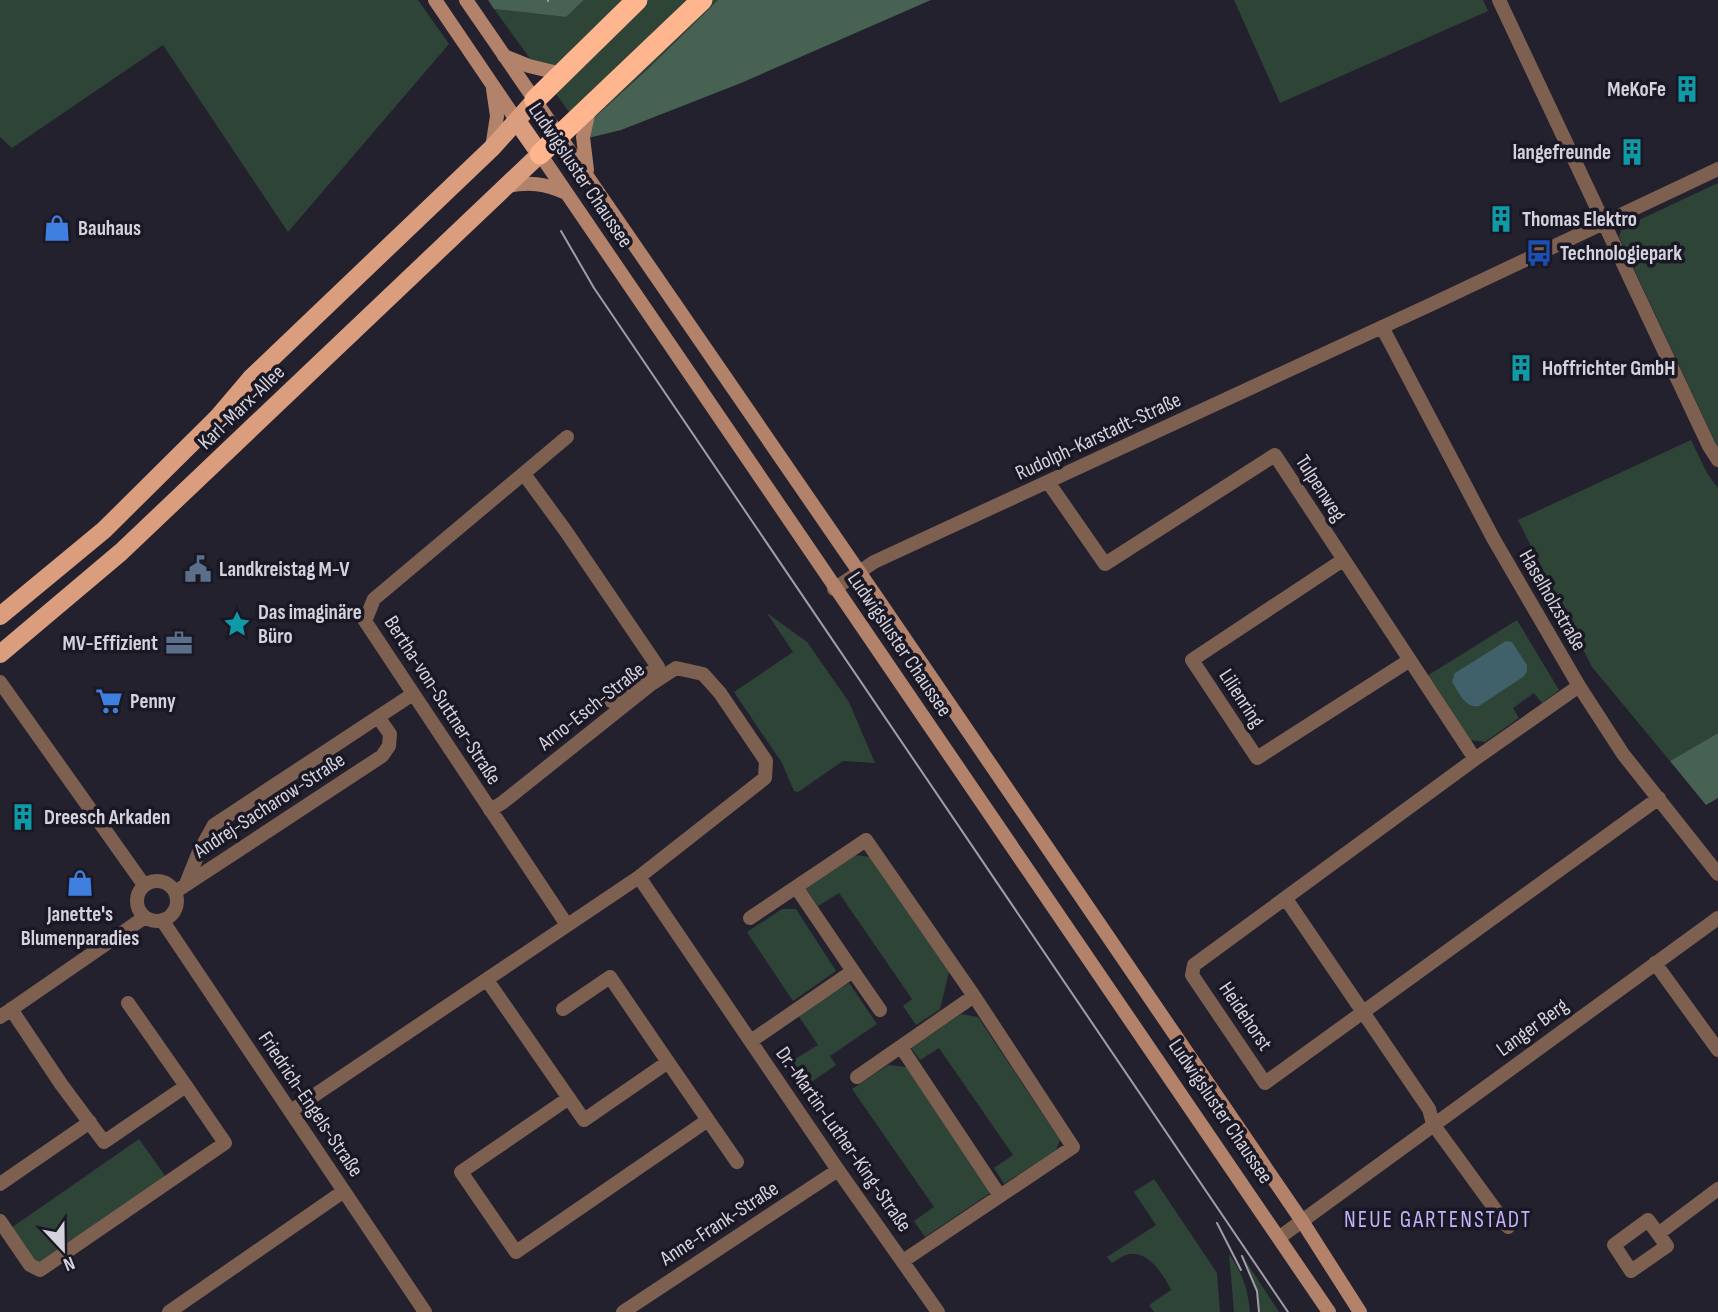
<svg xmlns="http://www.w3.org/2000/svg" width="1718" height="1312" viewBox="0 0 1718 1312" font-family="'Sofia Sans Condensed',sans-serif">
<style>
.green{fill:#2e4437}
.forest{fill:#476253}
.water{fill:#406169}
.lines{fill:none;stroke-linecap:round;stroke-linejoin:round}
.street{stroke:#7e6051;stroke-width:14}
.secondary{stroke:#b2836a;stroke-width:14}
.primary{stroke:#da9d7d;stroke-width:18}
.highway{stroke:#ffb58e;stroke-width:21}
.tram{stroke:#9f9da8;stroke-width:2}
.labels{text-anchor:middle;stroke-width:7;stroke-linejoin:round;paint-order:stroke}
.poi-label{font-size:21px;font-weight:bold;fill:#d4d2dc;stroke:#1b1825;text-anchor:start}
.street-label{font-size:21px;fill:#d4d2dc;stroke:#1b1825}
.neighbourhood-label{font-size:23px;letter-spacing:2px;fill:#c4b1f7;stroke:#1b1825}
</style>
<rect width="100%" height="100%" fill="#24212f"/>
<path class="green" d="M0,0H418L449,44L288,232L163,45L12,148L0,137Z
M584,0H718L649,68L595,117L588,138L494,9L566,17Z
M1234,0H1483L1488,11L1280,103Z
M1718,183V448L1619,237L1622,228Z
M1691,440L1707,473L1718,488V733L1670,761L1592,667L1518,520Z
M767,613L807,642L849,702L875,763L843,761L798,792L794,791L782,763L734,692L793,652Z
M1517,620L1559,690L1542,703L1534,693L1513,708L1519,718L1485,742L1470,740L1427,676Z
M855,855L870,857L949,972L940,1009L916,1025L903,1006L912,999L839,893L818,906L806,889Z
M782,909H796L836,971L793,1001L747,932Z
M849,983L877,1024L830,1056L836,1065L807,1085L790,1062L818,1045L798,1015Z
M961,1014L978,1017L1060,1140L1056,1150L1004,1184L994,1168L1013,1155L939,1048L920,1060L911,1048Z
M888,1065L907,1067L990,1193L925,1237L914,1221L934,1207L852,1089Z
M139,1139L168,1180L40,1270L11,1228Z
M1154,1179L1217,1273L1220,1312H1154L1149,1305L1171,1290C1164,1275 1147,1248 1126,1255C1121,1256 1116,1261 1112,1263L1107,1257L1156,1225L1134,1192Z
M1229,1254C1242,1272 1248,1289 1250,1312H1234Z
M1243,1257L1279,1312H1259L1257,1291Z"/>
<path class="forest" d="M488,0H584L566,17L494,9Z
M718,0H931L741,83L621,130L588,138L595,117L649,68Z
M1718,733V798L1706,805L1670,761Z"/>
<path class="water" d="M1506,641L1512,642L1527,665V672L1523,677L1479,706C1465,709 1459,692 1452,682L1455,673Z"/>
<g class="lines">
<path class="street" d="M1499,0L1709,446L1718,460
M1382,327L1493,538L1579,686L1623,754L1718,874
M524,474L565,530L658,667L611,701
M1048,482L1105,564L1275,455L1475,759
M1343,560L1192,660L1257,758L1410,660
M834,589L874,562L1432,304L1718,169
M0,682L144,885
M1579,686L1475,759L1194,965L1192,975L1265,1083L1659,798
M639,877L838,1170L938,1312
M137 901a20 20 0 1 1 40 0a20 20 0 1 1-40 0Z
M186,884L198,854L214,825L413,694
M175,892L382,756L389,746L390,734L378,717
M1286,899L1429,1109L1433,1124L1508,1227
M750,918L866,840L974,996L1073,1147L903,1261
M162,920L425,1312
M567,925L365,621L374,599L567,437
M1655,963L1718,1050
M853,971L880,1010
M487,980L584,1120L668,1062L708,1120L516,1252L461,1172L569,1098
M128,1003L186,1086
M563,1009L610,977L668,1062
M0,1017L145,917
M751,1041L853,971L796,887
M901,1047L1000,1196
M857,1077L974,996
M291,1111L639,877L765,778L766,761L720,693L703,674L676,668L650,685L502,803L490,810
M708,1120L737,1162
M0,1184L90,1122
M1648,1220L1667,1246L1631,1271L1614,1245Z
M0,1221L30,1265L40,1270L225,1143L186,1086L104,1142L61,1084L11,1009
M1658,1234L1718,1189
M1280,1237L1718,918
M169,1312L344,1191
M623,1312L838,1170"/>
<path class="secondary" d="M435,0L517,121
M466,0C747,405 1024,814 1302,1221L1360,1312
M504,56L529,66L562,74
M492,148L497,116L493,89
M540,154L1329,1312
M587,170L583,137L589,111
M507,186C529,182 545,183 566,193"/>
<path class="primary" d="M0,616L104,530L217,418L251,378L492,148L535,100
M0,654L121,552L540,154L517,121"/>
<path class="highway" d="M535,100L637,0
M540,154L702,0"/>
<path class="tram" d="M548,1V0
M561,231L594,288L1288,1312
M1217,1223L1241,1270
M1242,1256L1257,1291L1259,1312"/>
</g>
<defs>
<symbol id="building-bare" viewBox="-9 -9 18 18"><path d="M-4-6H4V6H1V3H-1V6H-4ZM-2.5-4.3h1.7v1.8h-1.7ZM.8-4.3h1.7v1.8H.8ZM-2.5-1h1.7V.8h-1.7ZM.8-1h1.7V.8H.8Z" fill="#0f9aa8" stroke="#1b1825" stroke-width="2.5" paint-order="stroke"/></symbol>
<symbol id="shop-bare" viewBox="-9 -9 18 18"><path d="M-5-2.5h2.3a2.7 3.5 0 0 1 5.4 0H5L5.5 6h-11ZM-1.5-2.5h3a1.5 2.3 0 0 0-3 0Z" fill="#3f7fe0" stroke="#1b1825" stroke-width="2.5" paint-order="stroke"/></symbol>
<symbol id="bus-bare" viewBox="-9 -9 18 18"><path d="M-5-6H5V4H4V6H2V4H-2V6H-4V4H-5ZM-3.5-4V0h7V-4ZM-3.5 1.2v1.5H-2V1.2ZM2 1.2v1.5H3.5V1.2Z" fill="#1a4fb4" stroke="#1b1825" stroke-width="2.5" paint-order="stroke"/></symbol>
<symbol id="civic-bare" viewBox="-9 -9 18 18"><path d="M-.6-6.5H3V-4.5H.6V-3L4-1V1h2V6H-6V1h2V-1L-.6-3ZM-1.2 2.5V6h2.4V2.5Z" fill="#5c6f8a" stroke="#1b1825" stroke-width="2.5" paint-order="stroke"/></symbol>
<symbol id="sight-bare" viewBox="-9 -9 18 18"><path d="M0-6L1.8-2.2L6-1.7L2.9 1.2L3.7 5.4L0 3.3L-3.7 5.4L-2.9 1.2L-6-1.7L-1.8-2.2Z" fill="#0f9aa8" stroke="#1b1825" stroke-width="2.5" paint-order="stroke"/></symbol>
<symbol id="office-bare" viewBox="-9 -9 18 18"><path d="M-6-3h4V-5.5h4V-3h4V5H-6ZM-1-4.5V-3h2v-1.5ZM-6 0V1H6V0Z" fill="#5c6f8a" stroke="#1b1825" stroke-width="2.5" paint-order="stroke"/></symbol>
<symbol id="supermarket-bare" viewBox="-9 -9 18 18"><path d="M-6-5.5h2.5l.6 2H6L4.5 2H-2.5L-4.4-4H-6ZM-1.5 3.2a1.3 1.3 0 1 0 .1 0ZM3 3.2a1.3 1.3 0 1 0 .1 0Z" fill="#3f7fe0" stroke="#1b1825" stroke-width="2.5" paint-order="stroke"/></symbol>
</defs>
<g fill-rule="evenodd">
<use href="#building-bare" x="1668" y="70" width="38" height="38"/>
<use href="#building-bare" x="1613" y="133" width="38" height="38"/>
<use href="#building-bare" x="1482" y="200" width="38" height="38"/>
<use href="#shop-bare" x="38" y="209" width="38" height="38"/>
<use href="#bus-bare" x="1520" y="234" width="38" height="38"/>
<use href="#building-bare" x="1502" y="349" width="38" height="38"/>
<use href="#civic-bare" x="179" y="550" width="38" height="38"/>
<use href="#sight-bare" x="218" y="605" width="38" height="38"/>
<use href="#office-bare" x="160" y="624" width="38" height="38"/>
<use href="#supermarket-bare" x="90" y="682" width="38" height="38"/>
<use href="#building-bare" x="4" y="798" width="38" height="38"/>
<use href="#shop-bare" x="61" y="864" width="38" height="38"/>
</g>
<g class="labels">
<g class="poi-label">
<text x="1666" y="96" text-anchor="end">MeKoFe</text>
<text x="1611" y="159" text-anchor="end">langefreunde</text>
<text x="1522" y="226">Thomas Elektro</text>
<text x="78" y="235">Bauhaus</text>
<text x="1560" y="260">Technologiepark</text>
<text x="1542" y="375">Hoffrichter GmbH</text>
<text x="219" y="576">Landkreistag M-V</text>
<text x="258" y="619">Das imaginäre<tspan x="258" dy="24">Büro</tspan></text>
<text x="158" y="650" text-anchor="end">MV-Effizient</text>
<text x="130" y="708">Penny</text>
<text x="44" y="824">Dreesch Arkaden</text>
<text x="80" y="921" text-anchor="middle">Janette's<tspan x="80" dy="24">Blumenparadies</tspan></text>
</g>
<g class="street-label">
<text transform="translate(581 175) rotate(56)" y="7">Ludwigsluster Chaussee</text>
<text transform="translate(241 407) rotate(-44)" y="7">Karl-Marx-Allee</text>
<text transform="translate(1098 436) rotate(-25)" y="7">Rudolph-Karstadt-Straße</text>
<text transform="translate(1321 488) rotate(57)" y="7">Tulpenweg</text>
<text transform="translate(1553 600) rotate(60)" y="7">Haselholzstraße</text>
<text transform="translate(900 644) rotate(56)" y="7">Ludwigsluster Chaussee</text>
<text transform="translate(1242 698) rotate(57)" y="7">Lilienring</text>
<text transform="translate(443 700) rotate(57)" y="7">Bertha-von-Suttner-Straße</text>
<text transform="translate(591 706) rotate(-38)" y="7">Arno-Esch-Straße</text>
<text transform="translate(269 805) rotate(-33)" y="7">Andrej-Sacharow-Straße</text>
<text transform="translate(1246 1016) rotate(56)" y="7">Heidehorst</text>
<text transform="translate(1532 1027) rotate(-36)" y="7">Langer Berg</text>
<text transform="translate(311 1104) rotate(56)" y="7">Friedrich-Engels-Straße</text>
<text transform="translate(1221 1111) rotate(56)" y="7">Ludwigsluster Chaussee</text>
<text transform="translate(844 1139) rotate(55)" y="7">Dr.-Martin-Luther-King-Straße</text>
<text transform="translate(719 1223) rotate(-33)" y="7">Anne-Frank-Straße</text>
</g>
<g class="neighbourhood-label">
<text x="1438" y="1227">NEUE GARTENSTADT</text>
</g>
</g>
<g transform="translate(63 1249) rotate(158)" stroke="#1b1825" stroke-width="5" paint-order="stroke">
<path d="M0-5L12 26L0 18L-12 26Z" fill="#d4d2dc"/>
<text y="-10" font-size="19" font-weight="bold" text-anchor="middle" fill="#d4d2dc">N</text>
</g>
</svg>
